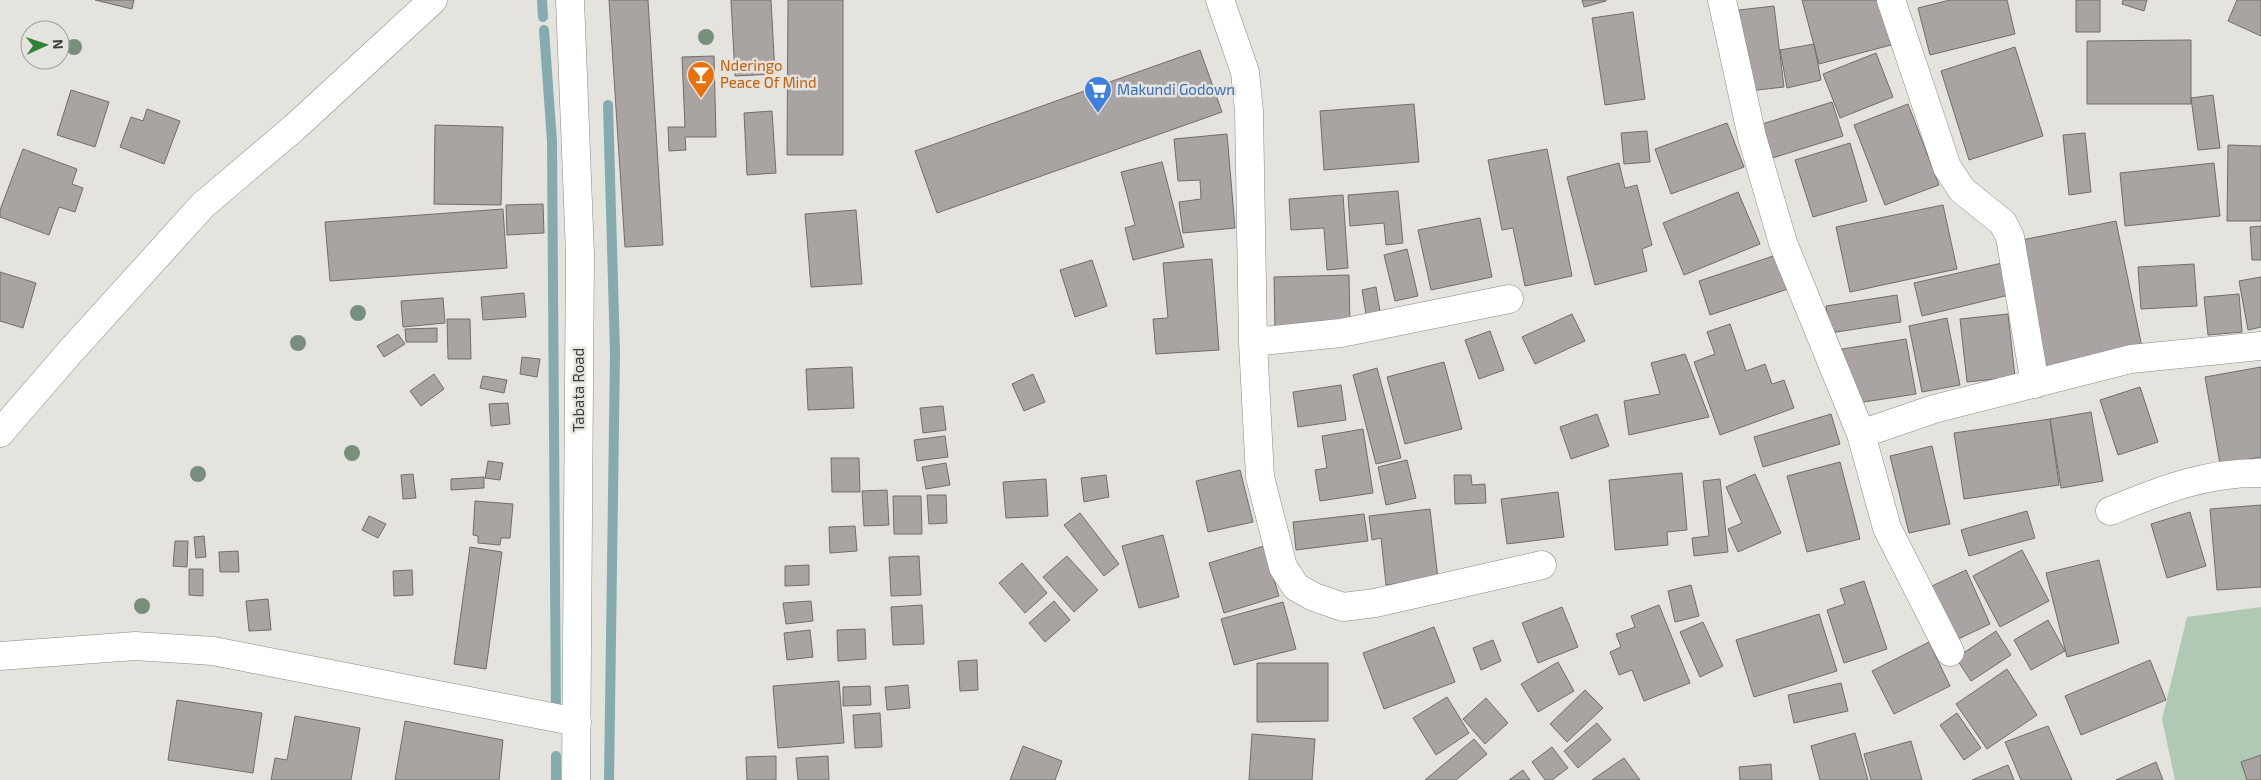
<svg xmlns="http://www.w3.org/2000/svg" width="2261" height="780" viewBox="0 0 2261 780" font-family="'Exo 2',sans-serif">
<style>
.green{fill:#b0c9b4}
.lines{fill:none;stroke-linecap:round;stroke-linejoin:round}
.stream{stroke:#85abae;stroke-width:10}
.building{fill:#a9a4a2;stroke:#726d6b}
.street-casing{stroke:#8a8884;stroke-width:29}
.secondary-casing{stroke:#8a8884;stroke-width:29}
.street{stroke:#fff;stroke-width:28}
.secondary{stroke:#fff;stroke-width:28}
.tree{fill:#788f7c}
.labels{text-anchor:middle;stroke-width:5;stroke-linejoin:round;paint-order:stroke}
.food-label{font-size:15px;fill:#c56008;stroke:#e5e3de;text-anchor:start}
.shop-label{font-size:15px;fill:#366cbe;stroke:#e5e3de;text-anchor:start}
.street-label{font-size:15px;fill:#3d3c3b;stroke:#e5e3de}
</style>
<rect width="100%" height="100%" fill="#e5e3de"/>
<path class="green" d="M2261,607V780H2175L2162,719L2187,617Z"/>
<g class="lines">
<path class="stream" d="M542,0L543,17
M544,30L552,141L556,717
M608,105L615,353L609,780
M556,780V756"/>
</g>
<path class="building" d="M95,0H134L132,9Z
M609,0H648L663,245L625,247Z
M731,0H771L775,74L735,76Z
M788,0H843V155H787Z
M1582,0H1606V1L1584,7Z
M1802,0H1879L1891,45L1819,64Z
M1950,0H2007L2015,34L1930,55L1918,8Z
M2076,0H2100V32H2076Z
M2123,0H2147L2144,11L2122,4Z
M2237,0H2261V36L2228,21Z
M1774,6L1784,87L1749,91L1739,10Z
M1633,12L1645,99L1605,105L1592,18Z
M2191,40V104H2087V41Z
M1814,44L1821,80L1787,88L1780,50Z
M2015,47L2043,136L1969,160L1941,71Z
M1200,50L1222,112L937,213L915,151Z
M1876,53L1893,97L1840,118L1823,74Z
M714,56L716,137H685L686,150L669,151L668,127H685L682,57Z
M71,90L109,102L95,147L57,135Z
M2213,95L2220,148L2198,150L2191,98Z
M1832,102L1843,136L1766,160L1756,126Z
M1414,104L1419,162L1324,170L1320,111Z
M1908,104L1939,185L1885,205L1854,125Z
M147,109L180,121L164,164L120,147L131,117L143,121Z
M772,111L776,173L747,175L744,113Z
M1727,123L1744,167L1671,194L1655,149Z
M435,125L503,127L501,205L434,204Z
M1647,131L1650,162L1624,164L1621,133Z
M2085,133L2091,192L2069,195L2063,135Z
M1227,134L1235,228L1183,233L1179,202L1201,199L1200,180L1178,181L1174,139Z
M1850,143L1867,201L1813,217L1795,160Z
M2228,145L2261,146V221H2227Z
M23,149L77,169L72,184L83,188L75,212L59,207L49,235L0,217V210Z
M1547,149L1572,276L1525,286L1513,228L1502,230L1488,160Z
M1162,162L1184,247L1133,260L1125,228L1135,225L1121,172Z
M1619,163L1625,188L1637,185L1652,245L1642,249L1647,271L1595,285L1567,177Z
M2214,163L2220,216L2125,226L2120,173Z
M1398,191L1403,243L1386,245L1384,223L1350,226L1348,195Z
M1738,192L1760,244L1684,275L1663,223Z
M1343,195L1348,268L1327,270L1324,228L1291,230L1289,199Z
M543,204L544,233L507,235L506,205Z
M1943,205L1957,269L1850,292L1836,227Z
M503,209L507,268L330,281L325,222Z
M856,210L862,284L811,287L805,214Z
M1480,218L1492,277L1431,290L1418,230Z
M2116,221L2143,352L2044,372L2017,241Z
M2261,226V260H2252L2250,227Z
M1407,249L1418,296L1395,301L1384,255Z
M1776,255L1788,289L1710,315L1699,281Z
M1212,259L1219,350L1156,354L1153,319L1168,318L1163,263Z
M1092,260L1107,306L1075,317L1060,270Z
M2002,263L2009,295L1922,316L1914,283Z
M2194,264L2197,306L2141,309L2138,267Z
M0,272L36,283L23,328L0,321Z
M1349,275L1350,326L1275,328L1274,277Z
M2261,277V327L2248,330L2239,281Z
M1376,287L1380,311L1366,314L1362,290Z
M524,293L526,317L483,320L481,297Z
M2239,294L2242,332L2208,335L2204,297Z
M1897,295L1901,322L1830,333L1826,306Z
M443,298L445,323L403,327L401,301Z
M1572,314L1585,341L1535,364L1522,337Z
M2008,314L2015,377L1967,382L1960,319Z
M1947,318L1960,385L1922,392L1909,326Z
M447,319H470L471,359H448Z
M1730,324L1746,371L1765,364L1772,384L1784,380L1794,408L1720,435L1694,362L1715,354L1707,332Z
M437,328V342H406L405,329Z
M1490,331L1504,370L1479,379L1465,340Z
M398,334L405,344L384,357L377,346Z
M1906,339L1916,394L1851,404L1842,349Z
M1685,354L1709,417L1629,435L1624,401L1660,394L1651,363Z
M522,357L540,359L537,377L520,374Z
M1444,362L1462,429L1405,444L1387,377Z
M852,367L854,408L808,410L806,369Z
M2261,367V457L2220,464L2205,377Z
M1377,368L1401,458L1376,464L1353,375Z
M434,374L444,389L421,406L410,391Z
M1033,374L1045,402L1024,411L1012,384Z
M483,376L507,380L504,393L480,388Z
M1341,385L1346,420L1298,427L1293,392Z
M2140,387L2158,442L2118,455L2100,400Z
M508,403L510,424L491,426L489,404Z
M943,406L946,430L923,433L920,408Z
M2091,412L2103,481L2061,488L2050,419Z
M1597,414L1609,446L1571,459L1560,427Z
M1831,414L1840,444L1763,467L1754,437Z
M2050,419L2059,485L1964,499L1954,433Z
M1363,429L1373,493L1320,501L1315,470L1327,468L1322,436Z
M945,436L948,457L917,461L914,440Z
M1932,446L1950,524L1909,533L1890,456Z
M831,458H859L860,492H832Z
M1407,460L1416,498L1386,505L1378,467Z
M488,461L503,463L500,480L485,478Z
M1840,462L1860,539L1807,552L1787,476Z
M946,463L950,485L926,489L922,467Z
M1240,470L1253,522L1208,532L1196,481Z
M1682,473L1687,530L1667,532L1668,545L1615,550L1609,480Z
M413,474L416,498L403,499L401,475Z
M1755,474L1781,533L1738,552L1728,529L1742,523L1726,487Z
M1106,475L1109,497L1084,502L1081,478Z
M1454,475H1471L1472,485L1485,484L1486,503L1455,504Z
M484,477V488L451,490V479Z
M1046,479L1048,516L1006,518L1003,482Z
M1720,479L1728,552L1694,556L1692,538L1709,536L1703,481Z
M887,490L889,525L864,526L862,491Z
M1558,492L1564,537L1507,544L1501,499Z
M927,495H946L947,523L929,524Z
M893,496H921L922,534H894Z
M475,501L513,504L510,538H501L500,545L478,543V536L473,535Z
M2261,505V587L2217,590L2210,509Z
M1430,509L1438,579L1386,585L1381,538L1372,540L1369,516Z
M2027,511L2035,538L1969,556L1961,530Z
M2190,512L2206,566L2167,578L2151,524Z
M1080,513L1119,564L1104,576L1064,525Z
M1364,514L1368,541L1296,550L1293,522Z
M369,516L386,524L378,538L362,530Z
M855,526L857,551L830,553L829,527Z
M1163,535L1179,597L1139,608L1122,546Z
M204,536L206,557L196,558L194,537Z
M175,541H188L187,567L173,566Z
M1264,546L1279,596L1224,613L1209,563Z
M470,547L502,552L486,669L454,664Z
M2022,550L2049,601L2000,627L1973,576Z
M238,551L239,572H220L219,552Z
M919,556L921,595L891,596L889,557Z
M1067,556L1098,590L1074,612L1043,577Z
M2099,560L2119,643L2067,657L2046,573Z
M1022,563L1047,593L1025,613L999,583Z
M809,565V585L785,586V566Z
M189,569H203V596L189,595Z
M412,570L413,595L394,596L393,571Z
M1966,570L1990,624L1954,641L1930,587Z
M1864,581L1887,649L1844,663L1827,610L1845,604L1840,589Z
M1691,585L1699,616L1675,622L1668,591Z
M268,599L271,630L249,631L246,601Z
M811,601L813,621L786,624L783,603Z
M1054,601L1070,620L1045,642L1029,623Z
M1283,602L1296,649L1234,665L1221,619Z
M922,605L924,644L893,645L891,607Z
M1659,605L1690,683L1644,701L1632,670L1619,675L1610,652L1621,647L1616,634L1635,627L1631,616Z
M1562,607L1578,647L1538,663L1522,623Z
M1819,614L1837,671L1754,697L1736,640Z
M2048,620L2065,651L2031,670L2014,640Z
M1703,622L1723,666L1700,677L1680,632Z
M1434,627L1455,682L1384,709L1363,653Z
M865,629L866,659L838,661L837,630Z
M810,630L813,657L787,660L784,633Z
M1996,631L2011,655L1971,681L1956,658Z
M1493,640L1501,661L1481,670L1473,648Z
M1929,642L1950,686L1894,714L1872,671Z
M977,660L978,690L960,691L958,661Z
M2150,660L2166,700L2081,735L2065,696Z
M1558,662L1574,691L1538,712L1521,684Z
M1257,663H1328V721L1257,722Z
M2007,669L2037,715L1987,749L1956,704Z
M839,681L844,743L778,748L773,686Z
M1841,683L1848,711L1794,723L1788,695Z
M908,685L910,708L887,710L885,687Z
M870,686L871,705L843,706V687Z
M1585,690L1603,708L1567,742L1550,724Z
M1447,697L1469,733L1436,755L1413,718Z
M1486,698L1508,723L1485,744L1463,719Z
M177,700L262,713L253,773L168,760Z
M880,713L882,747L855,748L853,715Z
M1957,713L1981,748L1964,760L1940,725Z
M295,716L360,728L351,780H271L275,758L287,760Z
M405,721L503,740L499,780H395Z
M1597,723L1611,740L1578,768L1564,751Z
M2048,726L2072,780H2021L2005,742Z
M1855,733L1868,780H1820L1811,746Z
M1252,734L1315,739L1312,780H1249Z
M1474,739L1487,754L1456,780H1425Z
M1911,741L1922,780H1871L1864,754Z
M1023,746L1062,761L1055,780H1010Z
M1552,747L1568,768L1552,780H1545L1532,762Z
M2261,755V780H2247L2241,762Z
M776,756V780H747L746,757Z
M828,756L829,780H798L796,758Z
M1624,758L1640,780H1592Z
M2156,762L2163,780H2116Z
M1771,764L1772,780H1740L1739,767Z
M2008,765L2014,780H1972Z
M1523,770L1530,780H1509Z"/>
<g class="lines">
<defs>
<path id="street" d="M1220,0L1245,72L1249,111L1253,342L1260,477L1283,567L1296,587L1314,597L1343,607L1375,603L1542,565
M1722,0L1752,137L1783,243L1861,434L1887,528L1950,652
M1891,0L1947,167L1962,190L2003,223L2010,237L2035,384
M1253,342L1341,333L1509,299
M0,433L70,352L203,205L295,127L433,0
M1861,434L1934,409L2131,359L2261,346
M2110,511C2160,491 2205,472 2261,473
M0,656L135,646L213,651L577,722"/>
<path id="secondary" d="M570,0L580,254L576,780"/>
</defs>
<use href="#street" class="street-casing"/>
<use href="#secondary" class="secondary-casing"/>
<use href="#street" class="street"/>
<use href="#secondary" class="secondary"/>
</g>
<g class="tree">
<circle cx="706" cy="37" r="8"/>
<circle cx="74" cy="47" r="8"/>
<circle cx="358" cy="313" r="8"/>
<circle cx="298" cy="343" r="8"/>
<circle cx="352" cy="453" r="8"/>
<circle cx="198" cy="474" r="8"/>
<circle cx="142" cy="606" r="8"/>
</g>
<defs>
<symbol id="bar-pin" viewBox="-11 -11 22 30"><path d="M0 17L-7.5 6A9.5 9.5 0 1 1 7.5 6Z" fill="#e8710a" stroke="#e5e3de"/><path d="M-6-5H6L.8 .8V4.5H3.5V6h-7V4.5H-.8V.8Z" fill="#fff"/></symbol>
<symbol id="supermarket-pin" viewBox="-11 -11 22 30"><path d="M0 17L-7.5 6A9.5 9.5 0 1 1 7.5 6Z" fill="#3f7fe0" stroke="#e5e3de"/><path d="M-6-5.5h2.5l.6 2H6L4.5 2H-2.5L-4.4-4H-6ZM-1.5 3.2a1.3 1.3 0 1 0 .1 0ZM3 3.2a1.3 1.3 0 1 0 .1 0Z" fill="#fff"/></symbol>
</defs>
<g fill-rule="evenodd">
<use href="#bar-pin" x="685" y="59" width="32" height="43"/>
<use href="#supermarket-pin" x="1082" y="74" width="32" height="43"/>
</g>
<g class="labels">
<g class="food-label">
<text x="720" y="71">Nderingo<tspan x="720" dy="17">Peace Of Mind</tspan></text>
</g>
<g class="shop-label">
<text x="1117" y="95">Makundi Godown</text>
</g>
<g class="street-label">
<text transform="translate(579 390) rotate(-90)" y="5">Tabata Road</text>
</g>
</g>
<g transform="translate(45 45) rotate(87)"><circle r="24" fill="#e5e3de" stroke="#a2a09d"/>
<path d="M0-4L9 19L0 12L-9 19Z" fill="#2d8433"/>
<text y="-8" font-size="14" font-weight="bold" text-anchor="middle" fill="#3d3c3b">N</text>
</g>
</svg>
